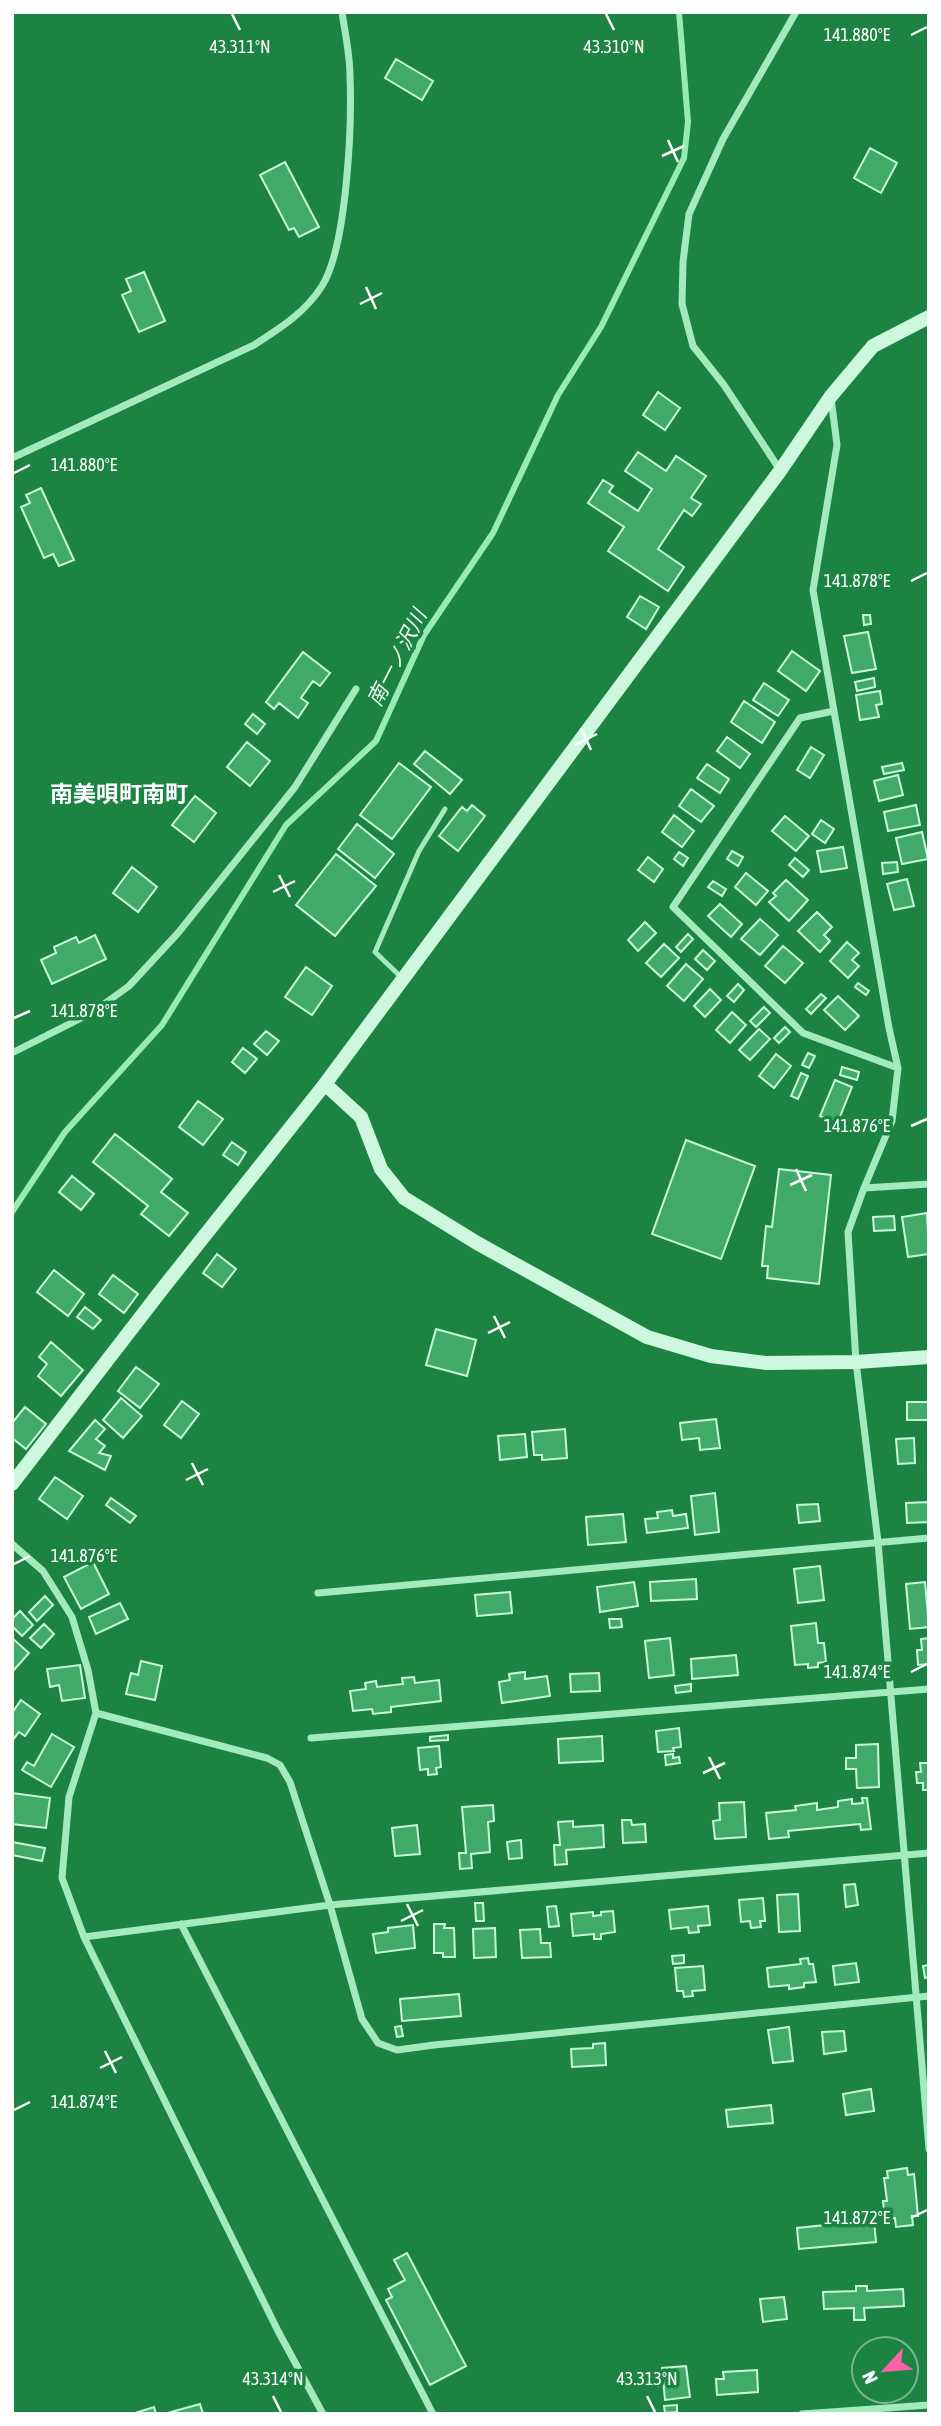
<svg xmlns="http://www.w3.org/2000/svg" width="941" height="2426" viewBox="0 0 941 2426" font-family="'Asap Condensed','Noto Sans JP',sans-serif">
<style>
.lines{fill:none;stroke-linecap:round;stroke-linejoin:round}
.stream{stroke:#96ecb4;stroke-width:6}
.building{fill:#41aa68;stroke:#c7f8d9;stroke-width:2}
.lane{stroke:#a3eabc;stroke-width:5}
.street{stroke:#a3eabc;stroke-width:7}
.secondary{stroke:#cef8de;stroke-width:14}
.ticks{fill:none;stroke:#fff;stroke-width:2.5}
.labels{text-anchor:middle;stroke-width:7;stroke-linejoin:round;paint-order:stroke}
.water-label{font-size:21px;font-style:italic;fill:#ebfcf1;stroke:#1d8343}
.quarter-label{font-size:23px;font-weight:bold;fill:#fff;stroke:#1d8343}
.ticks-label{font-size:18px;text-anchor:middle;fill:#fff;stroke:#1d8343;stroke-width:7;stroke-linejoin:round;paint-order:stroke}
</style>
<rect width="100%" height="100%" fill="#1d8343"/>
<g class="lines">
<path class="stream" d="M12,1212L65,1132L162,1025L286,825L376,741L424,635L493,533L558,395L601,327L684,158L688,122L679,12"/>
</g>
<path class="building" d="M396,59L433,81L422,100L385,78Z
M870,148L897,163L881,193L854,178Z
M285,162L319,227L299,237L294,228L289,230L260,175Z
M144,272L165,321L139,332L122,295L131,291L126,279Z
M658,392L680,408L665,430L643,415Z
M638,452L666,471L676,456L706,476L691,498L701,504L692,516L684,510L658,549L684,567L668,591L608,551L624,527L588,503L603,480L613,486L609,492L638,511L652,489L625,471Z
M41,488L74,560L59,566L53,554L44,558L21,507L30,503L26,495Z
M640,596L659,607L646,629L627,617Z
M863,615H870L871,624L864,625Z
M868,632L876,669L852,673L844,636Z
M792,651L820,671L806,691L778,671Z
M303,652L330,673L320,686L313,681L301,698L308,703L298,718L279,703L274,709L266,702Z
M874,678L875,687L857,691L855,682Z
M764,683L789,700L778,716L753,700Z
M880,691L882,704L876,705L879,717L860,720L856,695Z
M744,701L775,722L762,743L731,722Z
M253,714L265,724L257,734L245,724Z
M727,737L750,754L740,768L717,751Z
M247,742L270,761L250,786L227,767Z
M811,747L824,755L810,778L797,770Z
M425,751L462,780L450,794L414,764Z
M399,763L431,787L392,839L360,815Z
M902,763L904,770L884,774L882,767Z
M707,764L729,779L720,793L697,778Z
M898,775L903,795L879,801L874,781Z
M691,789L714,806L701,822L679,806Z
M195,796L216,813L194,842L172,825Z
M472,805L485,816L458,851L439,836L462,807L467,811Z
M916,805L920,825L888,831L884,812Z
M674,815L694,831L682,847L662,832Z
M785,816L809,836L796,851L772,831Z
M821,820L834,829L825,843L812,834Z
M357,824L394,854L375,878L338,849Z
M922,832L928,859L902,864L896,838Z
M843,847L847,868L821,872L817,851Z
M732,851L743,857L738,866L727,859Z
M679,852L688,858L683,866L674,859Z
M336,854L376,886L335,936L296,905Z
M648,857L663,869L654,882L638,870Z
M795,858L809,870L803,877L789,865Z
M897,862L898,872L883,874L882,863Z
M132,867L157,887L138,912L113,893Z
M746,873L768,891L756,905L735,887Z
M907,879L914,906L894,910L887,884Z
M786,880L808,900L789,921L769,902L776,896L773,893Z
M713,881L726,889L722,896L708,887Z
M720,904L742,924L731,937L708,916Z
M817,912L832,927L824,935L830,941L820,952L798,931Z
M760,919L778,935L760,955L741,939Z
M645,922L656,933L638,951L628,940Z
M688,934L693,939L681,952L676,947Z
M95,935L106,959L52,984L41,960L56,953L54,947L76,937L79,943Z
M847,942L859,953L852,960L859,966L848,978L830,961Z
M664,944L679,958L661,977L646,963Z
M783,946L803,963L785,983L765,966Z
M703,950L715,961L707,970L695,959Z
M686,964L703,979L684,1001L667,986Z
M306,967L332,986L312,1015L285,997Z
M858,983L869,991L866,995L855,987Z
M738,984L744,990L734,1002L727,996Z
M710,989L721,1000L705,1017L694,1006Z
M821,994L826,998L811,1014L806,1009Z
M838,996L859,1016L845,1030L824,1010Z
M764,1007L770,1013L756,1027L750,1021Z
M732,1012L746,1025L730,1043L716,1030Z
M785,1027L790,1032L779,1043L774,1038Z
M759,1029L770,1039L750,1060L739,1050Z
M266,1031L279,1041L267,1055L254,1044Z
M243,1048L257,1059L245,1073L232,1062Z
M808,1053L815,1056L809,1068L802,1065Z
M776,1054L791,1066L774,1088L759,1076Z
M842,1067L859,1072L857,1080L840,1075Z
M801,1073L808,1076L798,1099L791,1096Z
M835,1080L852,1087L837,1124L820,1116Z
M198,1101L223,1119L203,1145L179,1127Z
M115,1134L172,1179L161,1192L188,1213L169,1236L141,1214L148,1206L93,1162Z
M686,1140L755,1166L721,1259L652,1234Z
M232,1142L246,1152L238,1165L223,1155Z
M779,1169L831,1175L819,1284L767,1278L768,1266H762L766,1226L772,1227Z
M72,1176L94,1194L81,1210L59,1192Z
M927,1213L929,1254L908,1257L902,1217Z
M894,1216L895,1230L874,1231L873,1217Z
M217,1254L236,1269L222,1287L203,1273Z
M54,1270L84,1294L68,1316L37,1292Z
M113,1275L138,1294L124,1313L99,1294Z
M85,1307L101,1320L93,1329L77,1317Z
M436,1329L476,1340L467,1376L426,1365Z
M51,1342L83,1370L61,1396L38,1376L47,1364L39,1357Z
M136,1367L159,1384L140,1408L118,1391Z
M121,1398L142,1416L123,1438L103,1420Z
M182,1401L199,1414L181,1438L164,1425Z
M907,1402H929V1420H907Z
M25,1407L46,1424L26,1449L12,1438V1423Z
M716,1419L720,1448L700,1450L699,1438L682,1440L680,1423Z
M95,1420L105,1429L96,1439L105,1446L99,1453L111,1456L105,1470L69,1451Z
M565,1429L567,1458L542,1460V1455H534L532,1432Z
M525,1434L527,1457L500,1460L498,1436Z
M914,1438L915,1463L898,1464L896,1439Z
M55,1477L83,1496L67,1519L39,1499Z
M715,1493L719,1532L695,1535L691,1496Z
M111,1498L136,1516L130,1523L106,1505Z
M929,1502V1522L907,1523L906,1503Z
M818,1504L820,1521L799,1523L797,1505Z
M672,1510L673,1516L686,1514L688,1528L647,1533L645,1519L658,1518L657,1512Z
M623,1514L626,1542L588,1545L586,1517Z
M93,1562L109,1594L81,1609L64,1577Z
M820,1566L824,1600L798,1603L794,1569Z
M696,1579L697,1599L651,1601L650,1582Z
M634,1582L638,1606L600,1612L597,1587Z
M925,1582L929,1627L910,1629L906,1584Z
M510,1592L512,1613L477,1616L475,1595Z
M45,1596L53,1605L37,1621L29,1612Z
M120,1603L128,1619L96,1634L89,1617Z
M20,1611L33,1625L22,1636L12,1626V1619Z
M609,1619H621L622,1627L610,1628Z
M816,1623L818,1643H824L826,1662L818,1663V1667L808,1668V1664L795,1665L791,1626Z
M44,1624L54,1634L41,1648L30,1638Z
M12,1638L29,1653L13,1671L12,1670Z
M670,1638L674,1675L649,1678L645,1641Z
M929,1638V1664L918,1665L917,1650H922L921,1639Z
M736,1655L738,1675L692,1679L691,1659Z
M141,1661L162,1666L155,1700L126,1694L131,1673L138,1675Z
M80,1665L85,1698L62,1701L59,1685L50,1687L47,1669Z
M525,1672V1679L547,1676L550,1696L502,1703L499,1682L510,1680L509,1674Z
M599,1673L600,1691L571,1692L570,1674Z
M414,1677L415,1683L439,1680L441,1701L391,1707V1712L373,1714L372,1709L353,1711L350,1691L366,1689L365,1683L376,1681L377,1687L403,1684L402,1678Z
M691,1684V1691L676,1693L675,1686Z
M21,1700L40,1714L25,1736L19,1732L12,1741V1713Z
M679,1728L681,1747L673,1748L674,1751L658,1752L656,1731Z
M52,1734L74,1747L51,1787L22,1770L27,1762L34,1766Z
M448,1735V1740L430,1741V1737Z
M602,1736L603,1761L559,1763L558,1739Z
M878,1744L879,1787L857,1788L856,1769H846V1758H856V1745Z
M439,1746L441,1767L436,1768L437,1774L428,1775V1769L420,1770L418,1748Z
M673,1754V1758L679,1757L680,1763L666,1765L665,1755Z
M920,1763H929V1790H923V1783H917L916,1772H921Z
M12,1793L50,1798L46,1828L12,1824Z
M862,1798H867L871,1829L861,1830L860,1824L788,1831L789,1837L769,1839L766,1813L796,1810L795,1806L817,1803V1810L838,1807V1801L852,1799V1804L863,1803Z
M744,1802L746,1837L715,1839L713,1821L720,1820L719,1803Z
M493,1805L494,1821L488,1822L490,1852L471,1854L472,1868L460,1869L459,1853H466L462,1807Z
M622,1820H631L632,1825L645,1824L646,1842L623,1843Z
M573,1821V1827L603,1825L604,1847L566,1850L567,1864L555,1865L554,1845H560L558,1822Z
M417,1825L420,1854L395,1856L392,1828Z
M521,1840L522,1858L509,1859L507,1842Z
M12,1842L45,1848L42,1861L12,1855Z
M855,1884L858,1905L846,1907L844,1885Z
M798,1894L800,1931L779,1932L777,1895Z
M763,1898L765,1921H760L761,1927L751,1928L750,1921L741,1922L739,1900Z
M475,1903H483L484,1921H476Z
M556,1906L559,1926L549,1927L547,1907Z
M708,1906L710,1925L698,1926L699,1932L689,1933L688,1927L671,1929L669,1910Z
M613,1911L615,1932L601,1934V1939H594V1934L573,1936L571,1914L593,1912V1916L601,1915V1912Z
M434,1924H445L444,1928H454L455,1957H443V1953H434Z
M413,1925L415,1948L376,1953L373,1934L388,1932V1928Z
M495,1928L496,1957L474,1958L473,1929Z
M540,1929L541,1943H550L551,1957L522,1958L520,1930Z
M684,1955V1963L673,1964L672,1956Z
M808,1958L809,1964H813L816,1982L804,1983V1987L789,1989V1985L769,1987L767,1968L801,1964L800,1959Z
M856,1963L859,1982L835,1985L833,1966Z
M929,1965V1977L925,1978L923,1966Z
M703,1966L705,1990L692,1991L693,1996L684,1997L683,1991H677L675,1968Z
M459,1994L461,2016L402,2021L400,1999Z
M401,2026L403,2036L397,2037L395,2027Z
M789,2027L793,2061L773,2063L768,2030Z
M844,2031L846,2051L824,2054L822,2032Z
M605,2043L606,2065L572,2067L571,2049L593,2048V2044Z
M871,2089L874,2111L846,2115L843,2094Z
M771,2105L773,2123L728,2127L726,2110Z
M907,2168L908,2175L914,2174L918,2216H912L913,2225L896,2227L895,2218L885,2219L883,2201H887L884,2178H888L887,2171Z
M874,2220L876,2242L799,2249L797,2228Z
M407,2253L466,2366L430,2385L386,2300L392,2297L388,2289L405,2280L394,2260Z
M856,2286H867V2291L903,2289L904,2306L864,2308L865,2320H854V2308L824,2309L823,2292L856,2291Z
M784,2297L787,2319L763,2322L760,2299Z
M686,2366L690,2397L665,2400L662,2368Z
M757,2370L758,2392L717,2395L716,2379H724L723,2372Z
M200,2404L203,2414H164Z
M677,2405V2412L665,2413L664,2406Z
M154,2407L156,2414H132Z"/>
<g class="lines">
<path class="lane" d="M402,978L375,952L419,851L445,809"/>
<path class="street" d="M831,398L837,445L813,590L889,1028L898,1068L892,1121L864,1188L848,1232L856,1362L878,1542L929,2149
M12,458L254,345C279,329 305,313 322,286C347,246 352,125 350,76C350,55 345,33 342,12
M780,470L724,385L693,346L682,304L683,262L689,214L723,139L796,12
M834,711L800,718L673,907L803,1033L898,1068
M12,1053L93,1012L129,986L178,933L295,787L356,689
M864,1188L929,1184
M12,1544L43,1571L72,1617L88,1670L96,1713L69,1797L62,1878L84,1937L278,2331L323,2414
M318,1593L929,1538
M96,1713L267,1758L280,1765L290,1782L330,1905L362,2019L378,2043L397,2050L434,2045L929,1996
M311,1738L929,1689
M181,1924L433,2414
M84,1937L330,1905L929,1853
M802,2414L929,2405"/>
<path class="secondary" d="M325,1084L361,1117L381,1169L404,1198L477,1243L647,1337L711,1356L766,1363L856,1362L929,1357
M12,1484L163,1288L325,1084L780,471L831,396L873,346L929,317"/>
</g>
<path class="ticks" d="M232,14L240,30M606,14L614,30M911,35L927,27M668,140L678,162M662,156L684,146M366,287L376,309M360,304L382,293M14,473L30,465M911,581L927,573M581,728L591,750M575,745L597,734M279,875L290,897M273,892L295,881M14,1018L30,1011M911,1126L927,1119M796,1169L806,1191M790,1185L812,1175M494,1316L505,1338M488,1333L510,1322M192,1463L203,1485M186,1480L208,1469M14,1564L30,1556M911,1672L927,1664M709,1757L720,1779M703,1773L725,1763M407,1904L418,1926M401,1921L423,1910M105,2051L116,2073M100,2068L122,2057M14,2110L30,2102M911,2218L927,2210M273,2396L281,2412M647,2396L655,2412"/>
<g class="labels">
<g class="water-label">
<text transform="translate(397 658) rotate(-63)" y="7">南一ノ沢川</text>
</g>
<g class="quarter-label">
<text x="119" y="802">南美唄町南町</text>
</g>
</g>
<g class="ticks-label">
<text x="857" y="41">141.880°E</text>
<text x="240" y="53">43.311°N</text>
<text x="614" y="53">43.310°N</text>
<text x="84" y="471">141.880°E</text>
<text x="857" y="587">141.878°E</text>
<text x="84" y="1017">141.878°E</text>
<text x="857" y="1132">141.876°E</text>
<text x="84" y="1562">141.876°E</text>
<text x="857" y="1678">141.874°E</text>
<text x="84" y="2108">141.874°E</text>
<text x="857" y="2224">141.872°E</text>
<text x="273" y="2385">43.314°N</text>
<text x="647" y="2385">43.313°N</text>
</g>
<rect width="941" height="2426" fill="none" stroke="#ffffff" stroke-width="28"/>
<g transform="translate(885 2370) rotate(244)"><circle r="33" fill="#1d8343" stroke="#77b58e" stroke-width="2"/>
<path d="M0-5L12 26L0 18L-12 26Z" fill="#fa61aa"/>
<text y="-10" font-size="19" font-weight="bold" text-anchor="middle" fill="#ffffff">N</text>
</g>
</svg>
